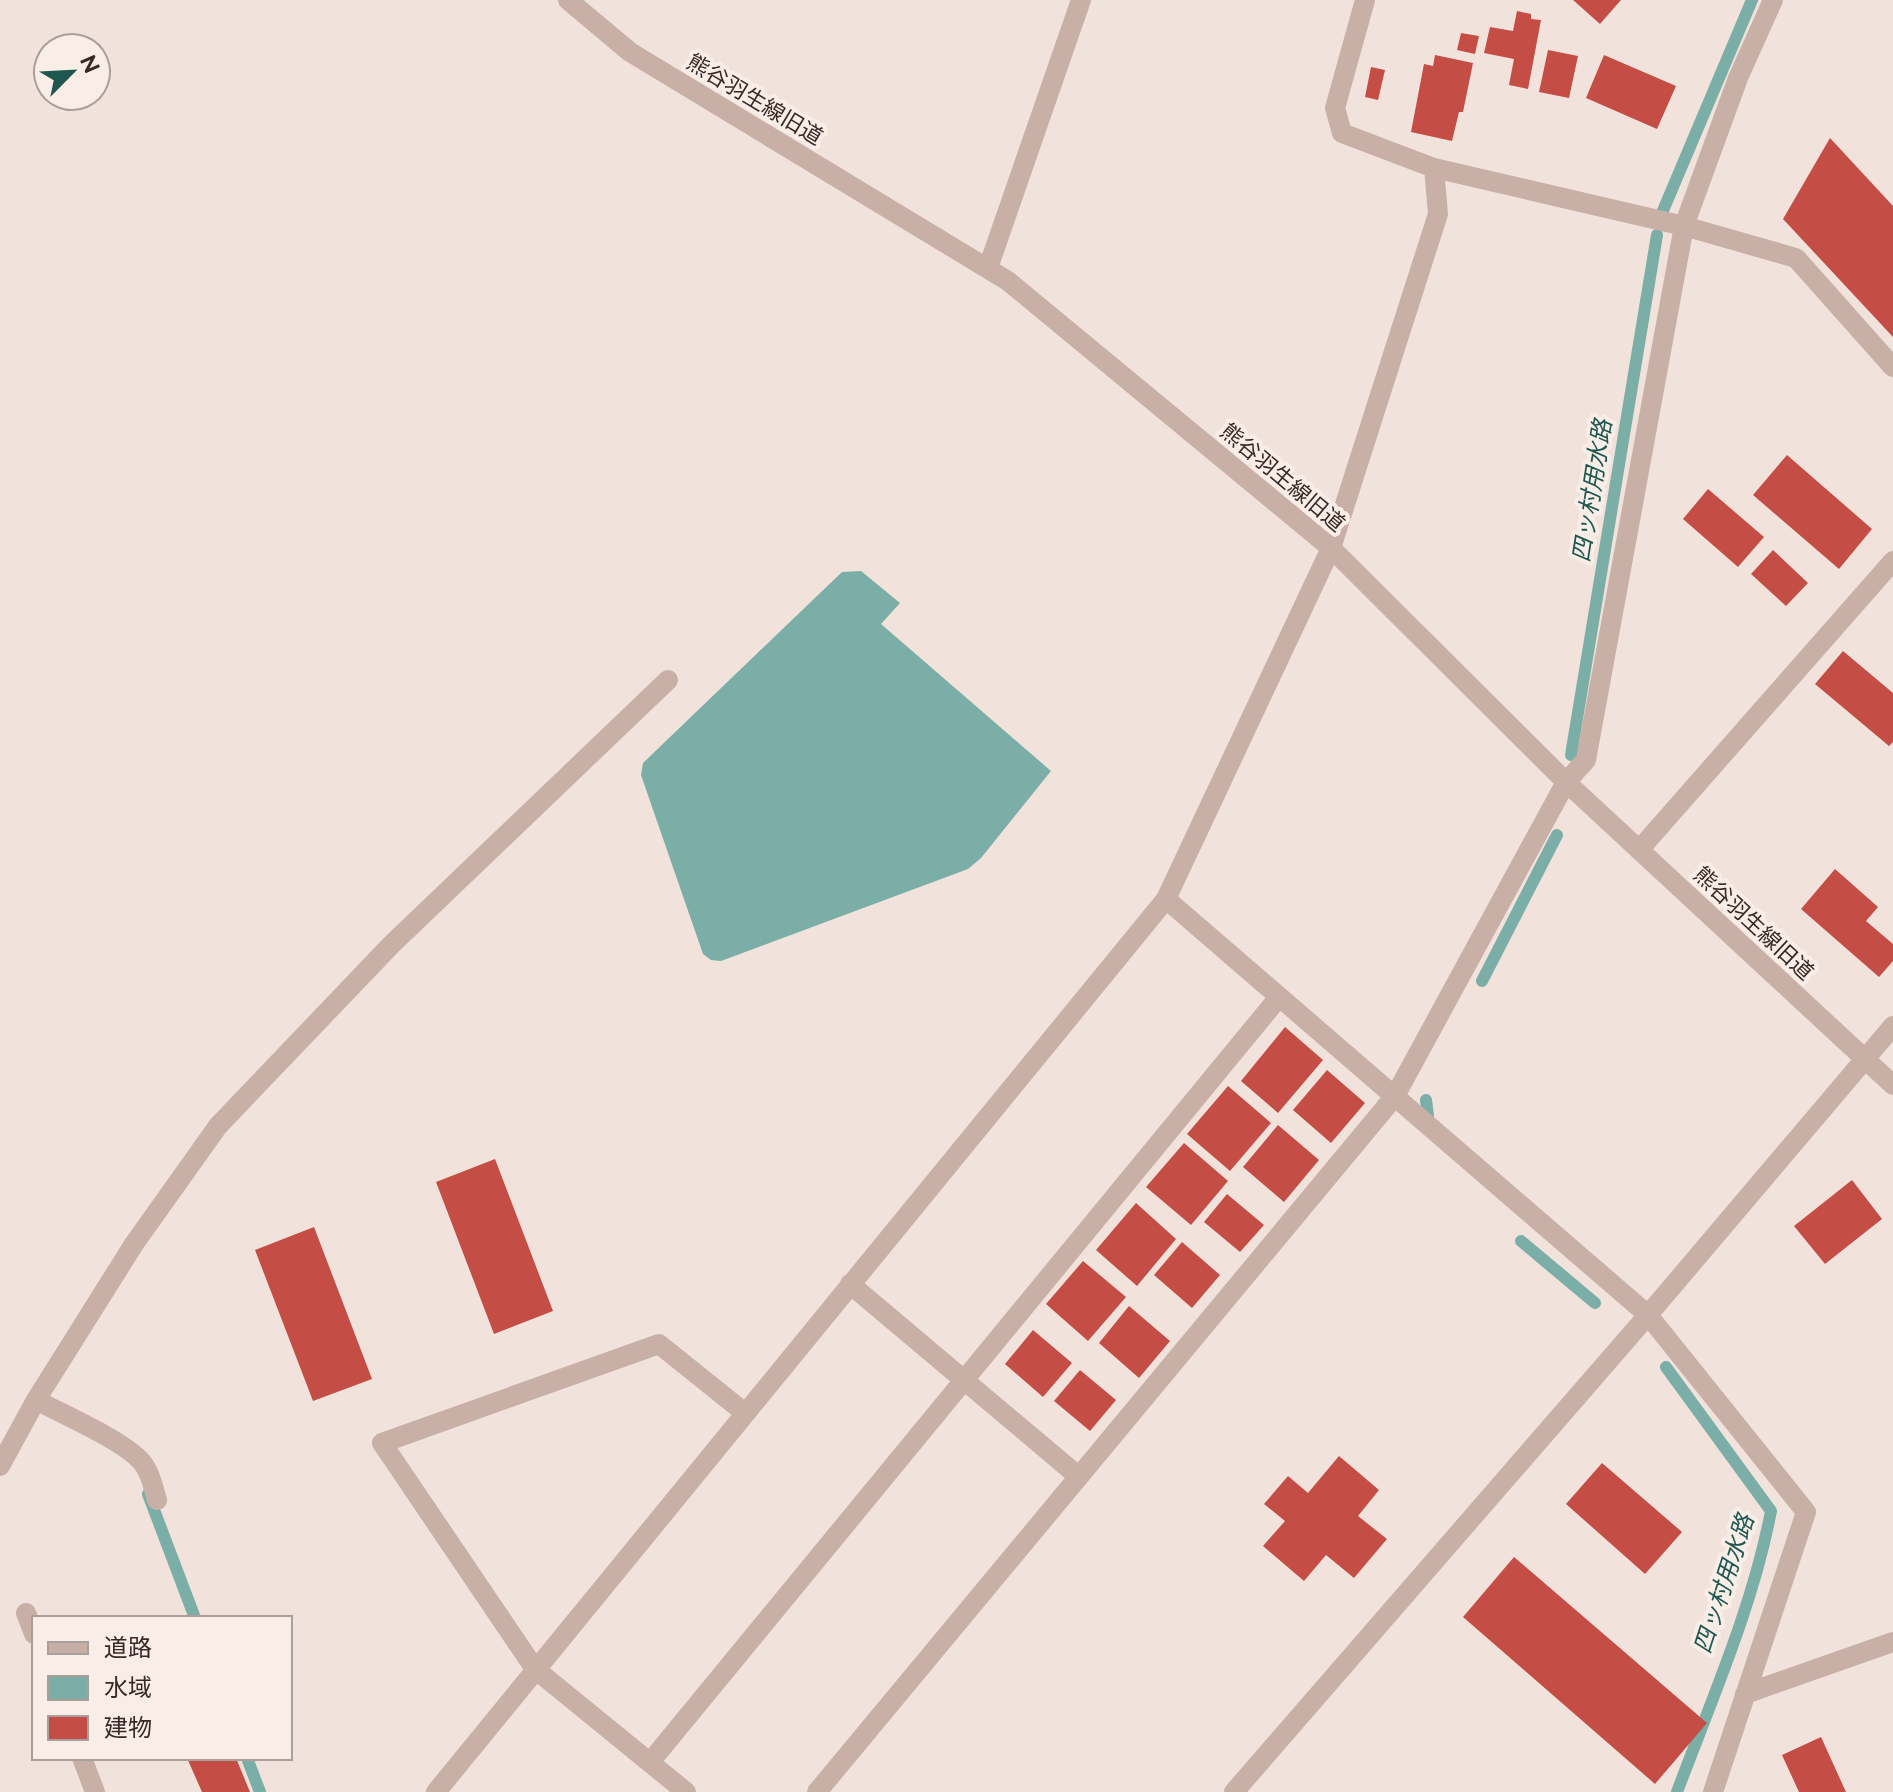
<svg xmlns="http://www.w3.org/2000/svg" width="1893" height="1792" viewBox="0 0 1893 1792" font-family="Raleway,'Noto Sans JP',sans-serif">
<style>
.water{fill:#7aaea7}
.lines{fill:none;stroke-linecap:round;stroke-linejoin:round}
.stream{stroke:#7aaea7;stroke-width:12}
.building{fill:#c44d46}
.minor{stroke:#c9b0a7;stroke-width:20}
.labels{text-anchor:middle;stroke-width:8;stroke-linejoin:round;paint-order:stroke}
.street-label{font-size:22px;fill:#362928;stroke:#f9eee7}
.water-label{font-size:24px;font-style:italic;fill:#1e5750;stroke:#f9eee7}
</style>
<rect width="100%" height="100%" fill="#f1e3db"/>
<path class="water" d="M861,571L900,603L881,624L1051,771L981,858L968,869L721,961L711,960L703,954L641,775L643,763L842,572Z"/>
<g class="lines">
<path class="stream" d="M1662,213L1752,0
M1571,755L1657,235
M1482,981L1557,835
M1426,1100L1428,1116
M1521,1241L1595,1303
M1666,1367L1771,1511C1753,1606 1711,1701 1677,1792
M148,1494L195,1618
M247,1758L260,1792"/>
</g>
<path class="building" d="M1573,0H1621L1600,24Z
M1517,11L1531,14V19L1541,20L1528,89L1509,85L1514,59L1484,53L1490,27L1513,31Z
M1461,33L1479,36L1475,54L1457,50Z
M1548,50L1578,56L1569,98L1539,92Z
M1435,55L1473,63L1463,112H1459L1452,141L1411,132L1424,64L1433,66Z
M1604,55L1676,86L1657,129L1586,98Z
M1371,67L1385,70L1378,100L1365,97Z
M1830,138L1893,206V337L1783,219Z
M1787,455L1872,529L1839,569L1753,495Z
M1708,489L1764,537L1738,567L1683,519Z
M1773,550L1808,583L1786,606L1751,574Z
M1843,651L1893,693V742L1889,746L1815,684Z
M1835,869L1878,907L1866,921L1893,944V961L1879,977L1801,909Z
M1285,1027L1323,1060L1278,1113L1241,1081Z
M1327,1070L1365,1103L1331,1143L1293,1110Z
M1228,1086L1271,1123L1230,1171L1187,1134Z
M1278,1125L1319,1160L1284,1202L1243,1167Z
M1184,1143L1228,1181L1191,1225L1146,1187Z
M495,1159L553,1311L494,1334L436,1182Z
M1852,1180L1882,1219L1825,1264L1794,1226Z
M1227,1194L1264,1225L1240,1252L1204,1222Z
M1136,1203L1176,1239L1137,1286L1096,1250Z
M314,1227L372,1379L313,1401L255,1250Z
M1182,1242L1220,1275L1192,1308L1154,1275Z
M1083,1261L1126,1297L1088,1341L1046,1304Z
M1129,1306L1170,1341L1139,1378L1099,1343Z
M1033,1330L1072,1363L1043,1397L1005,1364Z
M1080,1370L1116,1400L1090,1431L1054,1401Z
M1339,1456L1379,1490L1358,1516L1387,1539L1354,1578L1326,1555L1304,1581L1263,1546L1285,1521L1264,1504L1288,1476L1308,1493Z
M1602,1463L1682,1532L1645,1574L1566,1504Z
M1514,1557L1707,1723L1655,1784L1463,1617Z
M1821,1737L1846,1792H1799L1782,1755Z
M187,1758H236L250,1792H202Z"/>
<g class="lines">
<path class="minor" d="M568,0L630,52L1008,281L1331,548L1566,782L1893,1085
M1365,0L1335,108L1342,133L1434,168L1684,226L1796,258L1893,367
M988,268L1081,0
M1639,850L1893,561
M1166,899L1648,1315L1806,1512L1713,1792
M850,1284L1078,1476
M36,1400C64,1415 120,1439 140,1460C150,1470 153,1487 157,1500
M0,1466L36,1400L134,1244L218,1126L391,945L668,680
M26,1613L34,1634
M1745,1694L1893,1642
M82,1758L95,1792
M651,1761L1279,997
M436,1792L1166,899L1331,548L1438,214L1434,168
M686,1792L535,1669L382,1443L659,1344L745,1413
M817,1792L1395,1096L1566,782L1586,760L1684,226L1738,78L1773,0
M1234,1792L1648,1315L1893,1026"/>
</g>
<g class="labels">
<g class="street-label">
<text transform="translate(755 99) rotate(31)" y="8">熊谷羽生線旧道</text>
<text transform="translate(1283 477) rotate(40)" y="8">熊谷羽生線旧道</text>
<text transform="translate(1754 923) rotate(43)" y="8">熊谷羽生線旧道</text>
</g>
<g class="water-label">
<text transform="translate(1592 491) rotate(-81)" y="8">四ッ村用水路</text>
<text transform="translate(1724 1584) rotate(-72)" y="8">四ッ村用水路</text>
</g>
</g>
<rect x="32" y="1616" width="260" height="144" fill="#f9eee7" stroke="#ab9f9b" stroke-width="2"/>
<rect x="48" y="1642" width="40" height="12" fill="#c9b0a7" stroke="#ab9f9b" stroke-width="2"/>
<text x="104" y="1656" font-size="24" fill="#362928">道路</text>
<rect x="48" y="1676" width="40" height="24" fill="#7aaea7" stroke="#ab9f9b" stroke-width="2"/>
<text x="104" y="1696" font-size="24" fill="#362928">水域</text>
<rect x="48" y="1716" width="40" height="24" fill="#c44d46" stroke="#ab9f9b" stroke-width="2"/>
<text x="104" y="1736" font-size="24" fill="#362928">建物</text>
<g transform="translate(72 72) rotate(66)"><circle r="38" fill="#f9eee7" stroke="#ab9f9b" stroke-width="2"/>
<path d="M0-6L14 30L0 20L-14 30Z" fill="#1e5750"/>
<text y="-12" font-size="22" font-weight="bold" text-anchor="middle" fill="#362928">N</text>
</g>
</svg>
